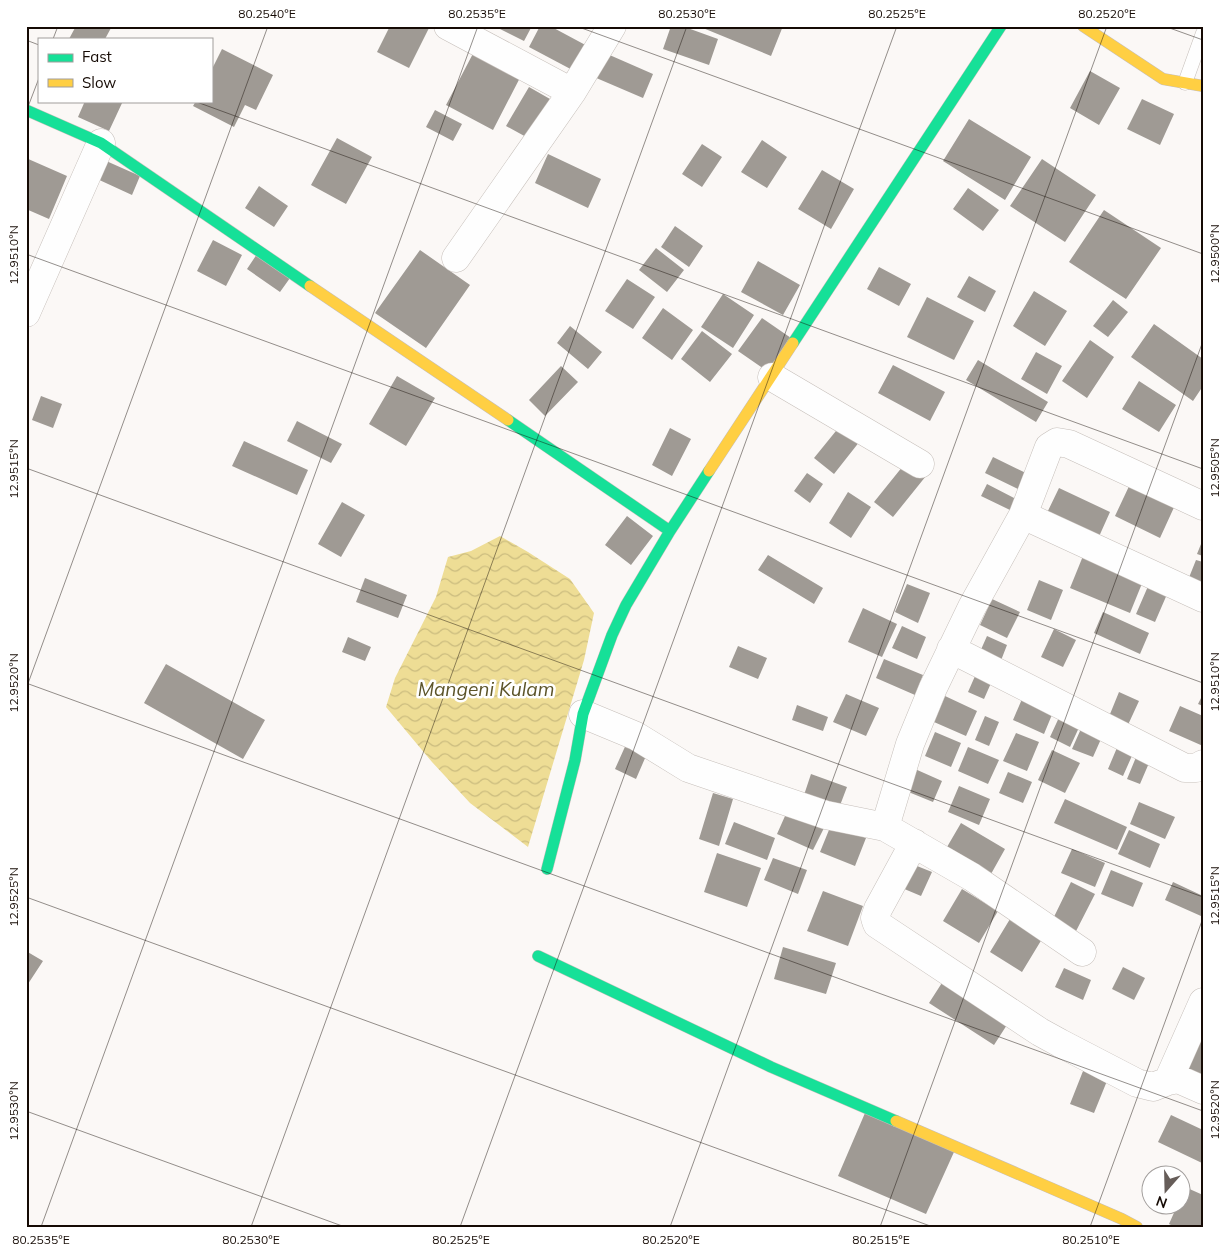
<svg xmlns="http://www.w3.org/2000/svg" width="1229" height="1253" viewBox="0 0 1229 1253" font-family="Mulish,sans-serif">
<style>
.water{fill:url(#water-waves)}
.building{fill:#9f9a94}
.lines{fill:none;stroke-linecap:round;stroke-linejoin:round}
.lane-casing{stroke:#c6bfba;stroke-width:15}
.street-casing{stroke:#c6bfba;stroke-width:29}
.fast-casing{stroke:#c6bfba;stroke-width:12}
.slow-casing{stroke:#c6bfba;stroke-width:12}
.lane{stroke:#fefefe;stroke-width:14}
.street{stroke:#fefefe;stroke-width:28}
.fast{stroke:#16e098;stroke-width:11}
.slow{stroke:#ffcf43;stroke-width:11}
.ticks{fill:none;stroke:#150a04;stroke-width:1;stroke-opacity:0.45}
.labels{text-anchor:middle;stroke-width:5;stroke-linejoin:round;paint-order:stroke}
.water-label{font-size:19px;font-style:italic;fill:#5c5429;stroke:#fff}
.neatline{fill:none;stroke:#150a04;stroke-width:2}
.ticks-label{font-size:12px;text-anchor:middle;fill:#150a04}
</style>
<defs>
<pattern id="water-waves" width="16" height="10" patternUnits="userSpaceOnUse" patternTransform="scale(1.25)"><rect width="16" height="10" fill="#eedd95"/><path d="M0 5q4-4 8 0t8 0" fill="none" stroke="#cbbc7f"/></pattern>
</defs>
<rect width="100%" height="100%" fill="#fbf8f6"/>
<path class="water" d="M500,536L528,552L570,579L594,613L584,660L528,847L470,803L432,762L386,707L395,678L436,597L448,557L471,551Z"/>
<path class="building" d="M76,26H109L111,28L105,39H69Z
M390,26H430L409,68L377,52Z
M494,26H532L524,41Z
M540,26H550L591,48L578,73L529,47Z
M671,26H682L718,39L709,65L663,49Z
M698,26H783L771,56Z
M477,46L524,70L493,130L446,105Z
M222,49L273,75L256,110L245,105L234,127L193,106L196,101H211V71Z
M605,53L653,74L643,98L594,77Z
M1090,71L1120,88L1099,125L1070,108Z
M529,87L550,99L528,138L506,126Z
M1142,99L1174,114L1160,145L1127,129Z
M85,101H123L109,131L78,117Z
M435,110L462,124L453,141L426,127Z
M969,119L1031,157L1005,200L943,161Z
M337,138L372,157L346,204L311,185Z
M762,140L787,157L767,188L741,172Z
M702,144L722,157L702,187L682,174Z
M548,154L601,179L588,208L535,183Z
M26,158L67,176L49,219L26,209Z
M1042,159L1096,195L1065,242L1010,206Z
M104,160L140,176L132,195L95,178Z
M822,170L854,189L831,229L798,209Z
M259,186L288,206L274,227L245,208Z
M968,188L999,210L983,231L953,209Z
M1104,210L1161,248L1126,299L1069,262Z
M675,226L703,246L689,267L661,247Z
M213,240L242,255L226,286L197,271Z
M656,248L684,270L667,292L639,270Z
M420,250L470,285L426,348L375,313Z
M257,254L290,278L280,292L247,269Z
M758,261L800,285L783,315L741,292Z
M879,267L911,284L899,306L867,289Z
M969,276L996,291L985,312L957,297Z
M627,279L655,297L633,329L605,311Z
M1034,291L1067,311L1045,346L1013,326Z
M723,294L754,315L733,348L701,327Z
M927,297L974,321L954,360L907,337Z
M1113,300L1128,312L1108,337L1093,326Z
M663,308L693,330L672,360L642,338Z
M762,318L791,338L767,371L738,351Z
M1154,324L1203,359V386L1193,401L1131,357Z
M570,326L602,352L588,369L557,343Z
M702,331L732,354L710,382L681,359Z
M1090,340L1114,357L1087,398L1062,381Z
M1036,352L1062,366L1047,394L1021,379Z
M978,360L1048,402L1036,422L966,380Z
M893,365L945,392L930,421L878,393Z
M561,366L578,382L545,416L529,400Z
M397,376L435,398L406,446L369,424Z
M1139,381L1176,405L1159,432L1122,409Z
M41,396L62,404L53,428L32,420Z
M297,421L342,444L331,463L287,441Z
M840,426L860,441L834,474L814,458Z
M670,428L691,439L672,476L652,465Z
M244,441L308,470L297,495L232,466Z
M993,457L1028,474L1020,490L985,473Z
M907,461L926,476L893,517L874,502Z
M807,473L823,484L810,503L794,491Z
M1131,482L1176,503L1160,538L1115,516Z
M987,484L1016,499L1010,510L981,496Z
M1059,488L1110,512L1097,541L1045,517Z
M848,492L871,507L851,538L829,523Z
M342,502L365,515L341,557L318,544Z
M627,516L653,536L631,565L605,545Z
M1203,539V556L1197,554Z
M768,555L823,588L814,604L758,570Z
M1083,556L1143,581L1130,613L1070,588Z
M1196,560L1203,562V591L1186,585Z
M365,578L407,595L398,618L356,602Z
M1039,580L1063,590L1051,620L1027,610Z
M907,584L930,593L918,623L895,612Z
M1149,584L1168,592L1155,622L1136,614Z
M992,599L1020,612L1007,638L980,625Z
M863,608L897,624L882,657L848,642Z
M1103,612L1149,633L1140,654L1094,633Z
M902,626L926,637L917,659L892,648Z
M1054,629L1076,640L1063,667L1041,657Z
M987,636L1007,645L1000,663L979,654Z
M348,637L371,647L365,661L342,652Z
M738,646L767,658L758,679L729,667Z
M884,659L923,675L915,695L876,678Z
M166,664L265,720L243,759L144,703Z
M979,667L995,674L984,699L968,692Z
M1025,692L1056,705L1044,734L1013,720Z
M1119,692L1139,701L1127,727L1108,719Z
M846,694L879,708L866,736L833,722Z
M1203,694V706L1198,704Z
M945,696L977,711L966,736L934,722Z
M797,705L828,717L823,731L792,720Z
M1180,706L1203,716V746L1169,731Z
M1062,711L1082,721L1070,747L1050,737Z
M985,716L999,722L989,746L975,740Z
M1084,722L1105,730L1093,757L1072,749Z
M935,732L961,743L951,767L925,756Z
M1016,733L1039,742L1027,771L1003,761Z
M628,740L649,749L636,779L615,769Z
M1119,743L1135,749L1123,776L1108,769Z
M968,747L999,760L988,784L958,771Z
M1052,750L1080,763L1065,793L1038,780Z
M1139,750L1152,756L1140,784L1127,779Z
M915,769L942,781L933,802L906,791Z
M1008,772L1032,782L1023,803L999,793Z
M811,774L847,787L839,808L804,795Z
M959,786L990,799L979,825L948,812Z
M713,793L733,799L719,846L699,839Z
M1065,799L1127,827L1117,850L1054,823Z
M1139,802L1175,817L1165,839L1130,824Z
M789,807L826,824L813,850L777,834Z
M734,822L775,838L767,860L725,844Z
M961,823L1005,849L991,874L947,847Z
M831,825L866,838L855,866L820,852Z
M1129,830L1160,844L1150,868L1118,854Z
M1072,849L1105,863L1095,887L1061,873Z
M717,853L761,868L747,907L704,892Z
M773,858L807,870L798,894L764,880Z
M912,864L932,872L921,896L902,888Z
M1111,870L1143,883L1133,907L1101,894Z
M1071,882L1095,894L1073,937L1050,925Z
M1173,882L1203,896V911L1201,916L1165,900Z
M962,889L998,911L979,943L943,921Z
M823,891L863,906L848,946L807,931Z
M1010,919L1042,939L1022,972L990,952Z
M783,947L836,963L826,994L774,979Z
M26,951L43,961L26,987Z
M1123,967L1145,978L1134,1000L1112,989Z
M1064,968L1091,980L1083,1000L1055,987Z
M947,975L1012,1017L994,1045L929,1003Z
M1203,1029V1082L1182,1072Z
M1085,1066L1109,1076L1094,1113L1070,1104Z
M865,1113L954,1152L926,1214L838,1176Z
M1171,1115L1203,1130V1161L1202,1163L1158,1142Z
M1185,1187L1203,1195V1227H1175L1169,1224L1177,1206H1182V1196Z"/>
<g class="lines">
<defs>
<path id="lane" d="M1185,83L1203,33"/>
<path id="street" d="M448,26L572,92
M456,258L572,92L612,26
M26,313L101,143
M772,377L920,464
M1023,515L1203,598
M951,649L1185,768H1196L1203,764
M583,714L636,736L688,768L826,815L885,827L972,877L1082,952
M885,827L910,744L933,688L972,607L1023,515L1049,447L1057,442L1069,444L1203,506
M914,843L878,909L875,918L877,924L1040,1032L1060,1043L1137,1083L1153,1087L1168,1081L1178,1079L1203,1090
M1168,1081L1203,1002"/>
<path id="fast" d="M26,110L101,143L310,286
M793,343L1001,26
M508,420L670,531
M547,869L575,760L583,714L612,635L626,605L670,531L709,471
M538,956L771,1067L896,1121"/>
<path id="slow" d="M1083,26L1163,79L1203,86
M310,286L508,420
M709,471L793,343
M896,1121L1122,1219L1137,1227"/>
</defs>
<use href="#lane" class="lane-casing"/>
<use href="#street" class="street-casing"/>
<use href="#fast" class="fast-casing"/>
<use href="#slow" class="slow-casing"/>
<use href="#lane" class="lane"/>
<use href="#street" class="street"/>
<use href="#fast" class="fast"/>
<use href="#slow" class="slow"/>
</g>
<path class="ticks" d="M576,26L1203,254M1164,26L1203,40M53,39L58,26M26,40L39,45M194,101L1203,469M26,112L39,78M26,254L1203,683M26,468L1203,897M26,683L1203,1111M26,689L268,26M26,897L933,1227M26,1111L345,1227M41,1227L478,26M251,1227L687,26M460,1227L897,26M670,1227L1107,26M880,1227L1203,341M1090,1227L1203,918"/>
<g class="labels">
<g class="water-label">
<text x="486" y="696">Mangeni Kulam</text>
</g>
</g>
<rect width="1229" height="1253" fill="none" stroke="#ffffff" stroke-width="55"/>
<rect x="38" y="38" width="175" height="65" fill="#ffffff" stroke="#a19d9b"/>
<rect x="48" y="54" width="25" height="8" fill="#16e098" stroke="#a19d9b"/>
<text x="82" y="62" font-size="15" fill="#150a04">Fast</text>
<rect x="48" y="79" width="25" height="8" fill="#ffcf43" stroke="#a19d9b"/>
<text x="82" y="88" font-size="15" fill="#150a04">Slow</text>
<g transform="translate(1166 1190) rotate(200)"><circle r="24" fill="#ffffff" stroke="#a19d9b"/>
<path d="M0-4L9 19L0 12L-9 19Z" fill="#665d59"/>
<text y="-8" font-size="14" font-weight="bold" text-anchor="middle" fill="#150a04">N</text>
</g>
<rect x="28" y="28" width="1174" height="1198" class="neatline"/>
<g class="ticks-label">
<text x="267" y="18">80.2540°E</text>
<text x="477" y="18">80.2535°E</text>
<text x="687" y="18">80.2530°E</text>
<text x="897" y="18">80.2525°E</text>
<text x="1107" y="18">80.2520°E</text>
<text transform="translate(1215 254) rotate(-90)" y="4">12.9500°N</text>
<text transform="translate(14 255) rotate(-90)" y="4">12.9510°N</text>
<text transform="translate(1215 468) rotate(-90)" y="4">12.9505°N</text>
<text transform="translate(14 469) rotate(-90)" y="4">12.9515°N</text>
<text transform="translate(1215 682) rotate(-90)" y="4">12.9510°N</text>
<text transform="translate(14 683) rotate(-90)" y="4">12.9520°N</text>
<text transform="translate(1215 896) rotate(-90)" y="4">12.9515°N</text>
<text transform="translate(14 897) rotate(-90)" y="4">12.9525°N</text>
<text transform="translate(1215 1110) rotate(-90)" y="4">12.9520°N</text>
<text transform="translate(14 1111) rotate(-90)" y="4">12.9530°N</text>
<text x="41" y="1244">80.2535°E</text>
<text x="251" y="1244">80.2530°E</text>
<text x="461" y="1244">80.2525°E</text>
<text x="671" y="1244">80.2520°E</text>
<text x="881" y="1244">80.2515°E</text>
<text x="1091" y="1244">80.2510°E</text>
</g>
</svg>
